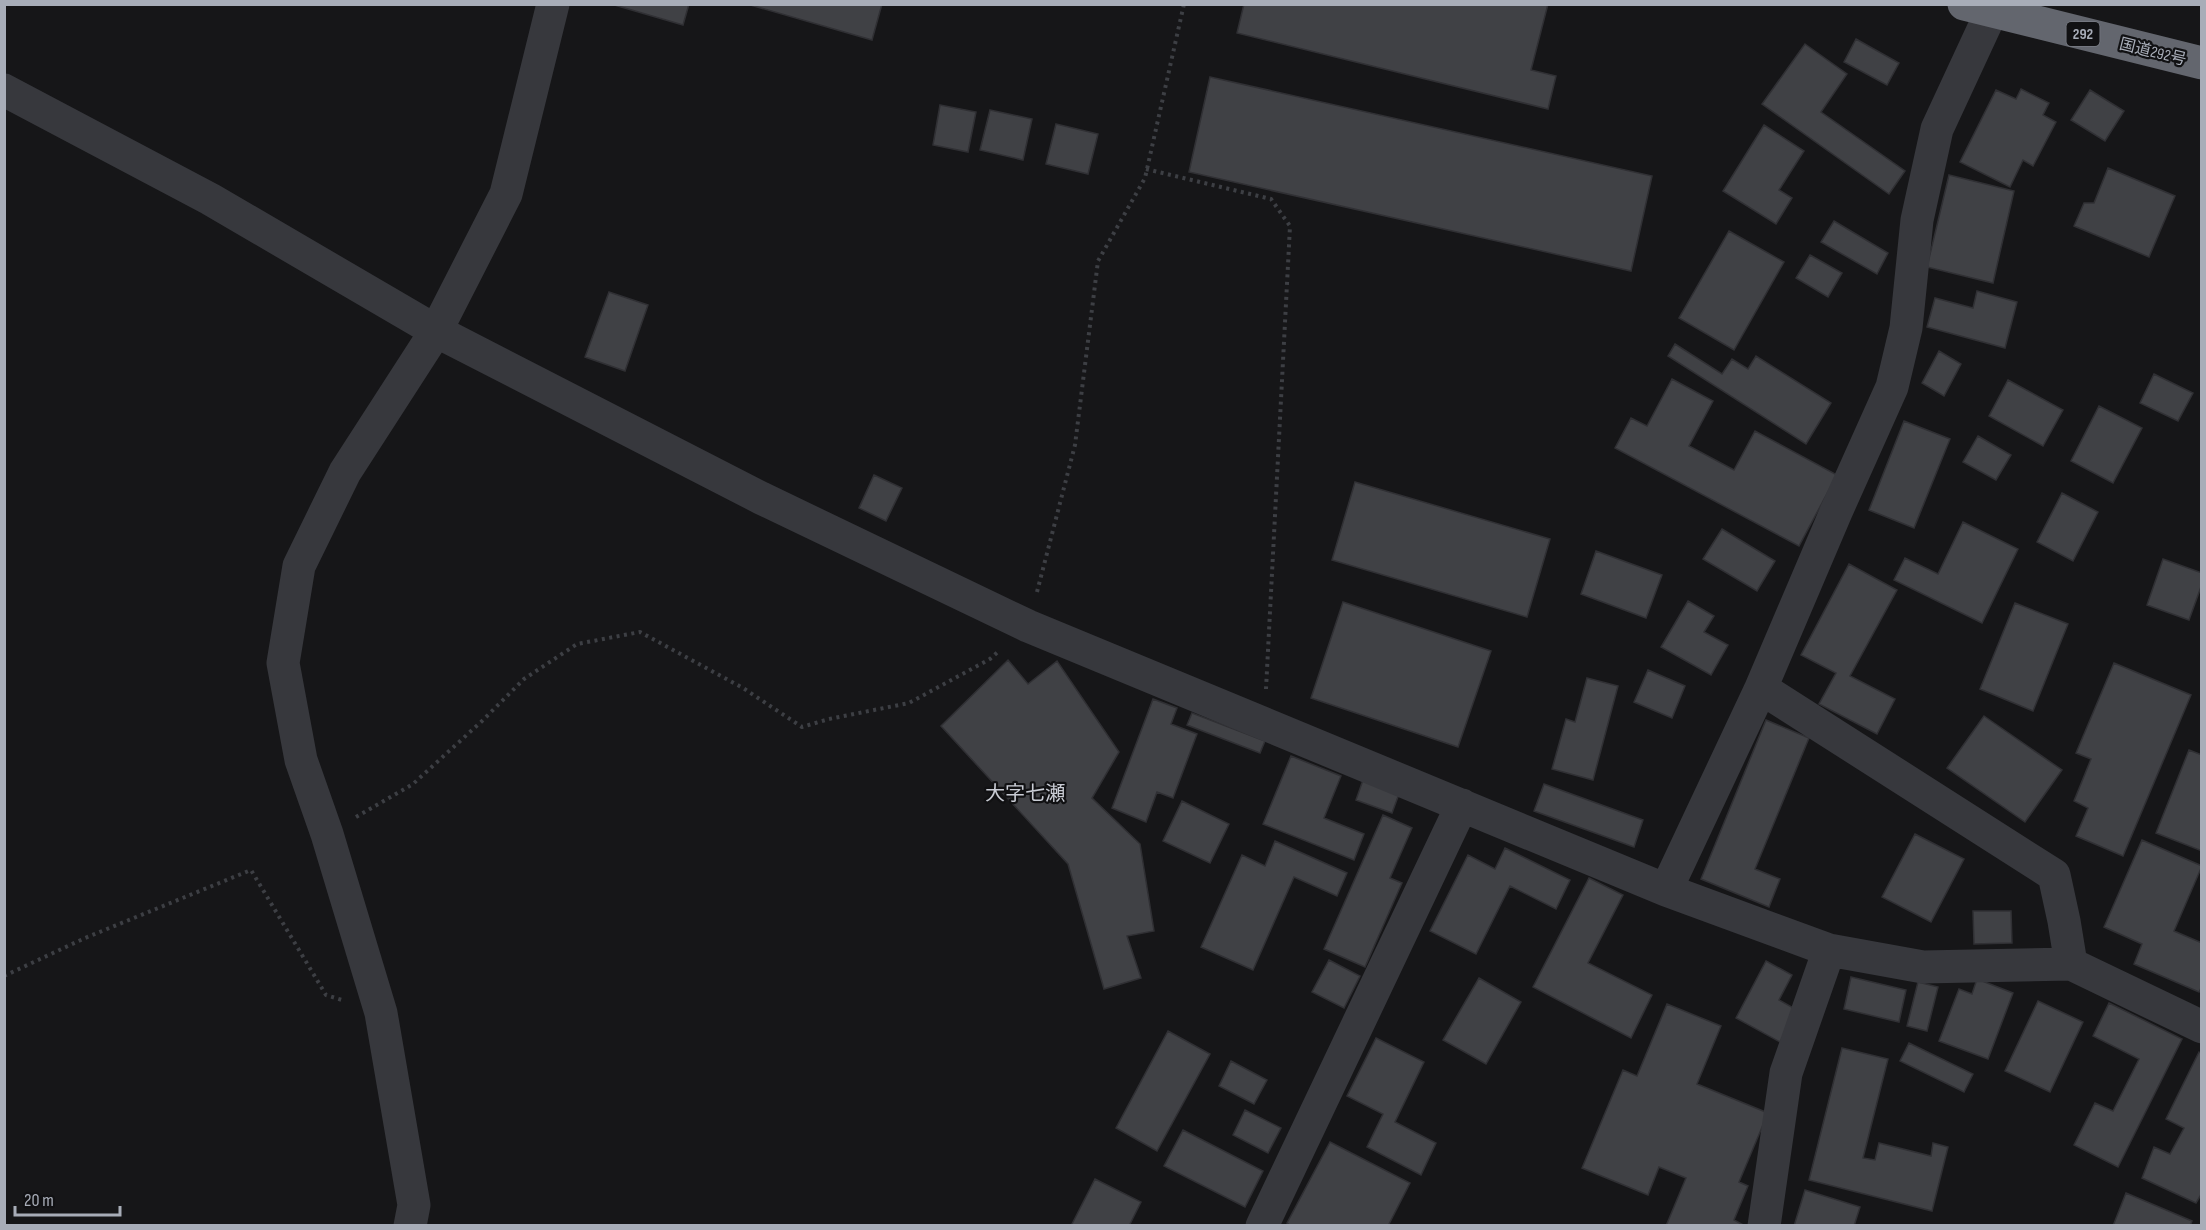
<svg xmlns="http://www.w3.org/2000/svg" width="2206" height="1230" viewBox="0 0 2206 1230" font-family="'Sofia Sans Condensed','Noto Sans JP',sans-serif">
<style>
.building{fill:#404145;stroke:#303034;stroke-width:1.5}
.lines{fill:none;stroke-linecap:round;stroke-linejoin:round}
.path{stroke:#3d3f44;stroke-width:4;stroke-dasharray:3 4.5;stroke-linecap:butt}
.minor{stroke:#37383d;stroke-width:33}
.highway{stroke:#63666e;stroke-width:33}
.labels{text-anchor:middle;stroke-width:4.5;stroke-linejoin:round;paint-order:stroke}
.shield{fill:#111113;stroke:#7b7e86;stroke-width:1.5}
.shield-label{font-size:15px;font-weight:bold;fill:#a8adb8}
.street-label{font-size:16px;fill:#a8adb8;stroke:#111113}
.quarter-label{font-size:20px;fill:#c9ccd4;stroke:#111113}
</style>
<rect width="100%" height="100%" fill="#161618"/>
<path class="building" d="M611,4H689L683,25Z
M747,4H882L872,40Z
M1244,4H1548L1531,70L1556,76L1548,109L1237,33Z
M1856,39L1899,63L1887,85L1844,62Z
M1805,44L1847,74L1821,112L1905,171L1889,194L1762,104Z
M1210,77L1652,176L1631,271L1189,172Z
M2021,89L2049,103L2043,115L2056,122L2033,166L2023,160L2010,187L1960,162L1996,90L2016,99Z
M2090,90L2124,111L2105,141L2071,120Z
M940,105L976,112L968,152L933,145Z
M990,110L1032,119L1023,160L980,150Z
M1056,124L1098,134L1088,174L1046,164Z
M1764,125L1804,151L1779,190L1792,198L1776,224L1723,191Z
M2108,168L2175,196L2149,257L2074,226L2084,203H2094Z
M1949,175L2014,191L1993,283L1927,267Z
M1834,221L1888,253L1877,274L1821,242Z
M1729,231L1784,262L1734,350L1679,318Z
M1810,255L1842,273L1828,297L1796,278Z
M1977,291L2017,302L2005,348L1927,327L1935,298L1973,308Z
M609,292L648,305L625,371L585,357Z
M1675,344L1722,374L1732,359L1748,369L1756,356L1831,403L1806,444L1668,356Z
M1939,351L1961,364L1944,396L1922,383Z
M2154,374L2193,393L2178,421L2140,403Z
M1672,379L1713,401L1689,446L1734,470L1755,431L1837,475L1799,546L1615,448L1631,418L1647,426Z
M2008,380L2063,410L2043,446L1989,416Z
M2099,406L2142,428L2113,483L2071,461Z
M1904,421L1950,439L1914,528L1869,510Z
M1978,436L2011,455L1996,480L1963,462Z
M874,475L902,488L886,521L859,508Z
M1355,482L1550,539L1527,617L1332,560Z
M2062,493L2098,512L2073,561L2037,542Z
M1963,522L2018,549L1982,623L1894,580L1905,558L1938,574Z
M1722,529L1775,561L1757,591L1703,559Z
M1596,551L1662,575L1646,618L1581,594Z
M2163,559L2202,573V584L2189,620L2147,605Z
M1849,564L1897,590L1850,676L1895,699L1877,734L1819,704L1836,673L1801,655Z
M1688,601L1714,616L1704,632L1728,645L1711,675L1661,647Z
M1343,602L1491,651L1458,747L1311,698Z
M2015,603L2068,624L2033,711L1980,689Z
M1008,660L1028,684L1057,661L1119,752L1092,798L1140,844L1154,931L1127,936L1141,978L1104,989L1068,864L941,726Z
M2114,663L2191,695L2123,856L2076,836L2088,808L2074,801L2091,759L2076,753Z
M1648,670L1685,686L1672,718L1634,702Z
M1587,678L1618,686L1593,780L1552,769L1566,719L1575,722Z
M1153,699L1177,708L1171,724L1197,734L1173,798L1157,792L1146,822L1112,808Z
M1192,713L1265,741L1260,753L1187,725Z
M1984,716L2062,770L2025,822L1947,768Z
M1766,720L1809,738L1755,869L1780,879L1769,907L1701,879Z
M2189,750L2202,755V851L2156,833Z
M1291,756L1341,776L1324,818L1364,834L1354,860L1263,824Z
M1363,780L1399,794L1392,813L1356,800Z
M1544,784L1643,820L1634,847L1534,811Z
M1182,801L1229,824L1210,863L1163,841Z
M1383,815L1412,828L1390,878L1402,883L1365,967L1324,949Z
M1915,834L1964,859L1931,922L1882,897Z
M2142,840L2202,866L2174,931L2202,943V986L2199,992L2134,964L2142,944L2104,927Z
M1275,841L1347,873L1337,896L1294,877L1253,970L1201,947L1242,855L1265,866Z
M1505,848L1570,880L1556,909L1510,886L1476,954L1430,931L1468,855L1495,869Z
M1589,878L1623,895L1588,963L1652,995L1631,1038L1533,987Z
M1973,911H2011L2012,943L1974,944Z
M1329,960L1360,976L1344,1008L1312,992Z
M1766,961L1792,975L1779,1000L1797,1010L1780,1042L1736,1018Z
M1851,977L1906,990L1899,1022L1844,1009Z
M1479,978L1521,1002L1486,1064L1443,1040Z
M1977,979L2013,993L1988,1059L1939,1041L1959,989L1972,994Z
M1918,982L1938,987L1927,1031L1907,1026Z
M2038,1001L2083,1022L2050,1092L2005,1071Z
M2109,1003L2182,1039L2118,1167L2074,1145L2095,1103L2113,1111L2139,1059L2093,1036Z
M1667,1004L1721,1026L1697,1084L1768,1113L1739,1182L1748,1186L1734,1220L1745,1226H1666L1686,1178L1659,1167L1648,1195L1582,1168L1623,1070L1637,1076Z
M1168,1031L1210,1054L1157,1151L1116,1128Z
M1376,1038L1424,1062L1395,1122L1436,1143L1421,1175L1367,1147L1383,1114L1347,1096Z
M1909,1043L1973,1074L1964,1092L1900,1061Z
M1842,1048L1888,1059L1863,1158L1875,1160L1879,1143L1931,1156L1933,1143L1948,1147L1932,1211L1809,1180Z
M2199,1052L2202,1054V1193L2196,1203L2142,1178L2154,1147L2170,1154L2184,1128L2166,1119Z
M1231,1061L1267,1080L1254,1104L1219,1086Z
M1245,1110L1281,1128L1268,1153L1233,1135Z
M1183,1130L1263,1171L1245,1207L1164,1166Z
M1330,1142L1410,1183L1388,1226H1291L1287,1223Z
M1095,1179L1141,1202L1129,1226H1071Z
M1805,1190L1860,1207L1854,1226H1794Z
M2126,1193L2192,1221L2190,1226H2113Z"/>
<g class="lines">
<path class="path" d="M1146,169L1271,199L1290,226L1266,689
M1037,592L1075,445L1098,261L1145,178L1184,4
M356,817L413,784L482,721L524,679L577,644L640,632L743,688L802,727L829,719L909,703L990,659L999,651
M4,976L85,938L251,870L326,995L342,1000"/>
<path class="minor" d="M4,90L210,199L436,331L761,498L1028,626L1666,890L1829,950L1923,967L2071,964L2202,1027
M1761,688L2054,875L2064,921L2071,964
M1666,890L1761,688L1836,512L1892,387L1906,328L1917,220L1937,129L1995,4
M410,1226L414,1205L381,1013L327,834L301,760L283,663L299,566L345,472L436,331L506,194L553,4
M1262,1226L1462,805
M1764,1226L1786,1073L1829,950"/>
<path class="highway" d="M1964,4L2202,63"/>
</g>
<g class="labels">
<rect class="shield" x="2066.5" y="22" width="33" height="24" rx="4.5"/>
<g class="shield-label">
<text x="2083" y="39">292</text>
</g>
<g class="street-label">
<text transform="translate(2153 51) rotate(14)" y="6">国道292号</text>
</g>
<g class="quarter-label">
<text x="1025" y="800">大字七瀬</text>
</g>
</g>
<rect width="2206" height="1230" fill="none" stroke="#a8adb8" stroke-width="12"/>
<path d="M15 1206v9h105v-9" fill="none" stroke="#a8adb8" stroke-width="3"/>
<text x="24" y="1206" font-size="18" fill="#a8adb8" stroke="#111113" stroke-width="4.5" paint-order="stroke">20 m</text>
</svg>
